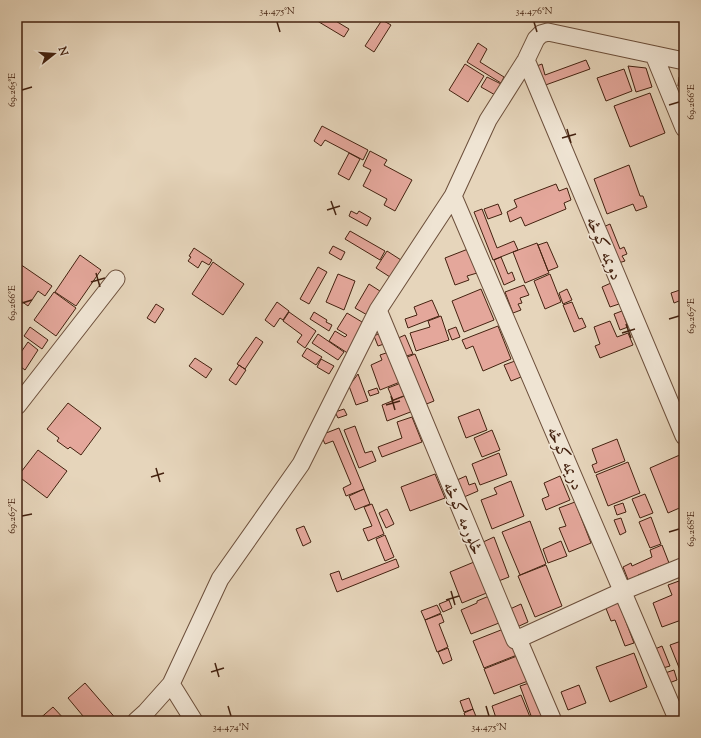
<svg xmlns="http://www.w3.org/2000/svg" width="701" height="738" viewBox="0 0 701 738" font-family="'Sorts Mill Goudy',Amiri,serif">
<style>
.building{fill:#e4a79b;stroke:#442210}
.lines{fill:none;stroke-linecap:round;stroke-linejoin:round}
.street-casing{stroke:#6c4f3b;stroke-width:19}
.street{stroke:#efe4d3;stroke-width:17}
.ticks{fill:none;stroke:#442210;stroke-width:1.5}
.labels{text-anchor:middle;stroke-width:3;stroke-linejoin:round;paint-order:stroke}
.street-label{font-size:17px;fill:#442210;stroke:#efe4d3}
.neatline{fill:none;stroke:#442210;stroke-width:1.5}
.ticks-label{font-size:10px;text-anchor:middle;fill:#442210}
</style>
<rect width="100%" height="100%" fill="#e6d5bb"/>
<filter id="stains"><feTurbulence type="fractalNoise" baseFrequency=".005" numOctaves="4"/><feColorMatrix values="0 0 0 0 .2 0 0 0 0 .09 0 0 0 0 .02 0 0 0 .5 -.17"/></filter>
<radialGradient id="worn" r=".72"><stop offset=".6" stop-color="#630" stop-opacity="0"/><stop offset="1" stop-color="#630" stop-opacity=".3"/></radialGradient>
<path class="building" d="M315,17H329L349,29L344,37L314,19Z
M382,20L391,25L374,52L365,46Z
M478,43L487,49L480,62L504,77L501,83L467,62Z
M586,60L590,69L540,87L534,67L542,64L545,75Z
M465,64L484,76L468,102L449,90Z
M628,66L646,68L652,87L636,92Z
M624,69L632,91L606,101L597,78Z
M487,77L503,85L497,96L481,87Z
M679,77H684V86H678Z
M650,93L665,133L630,147L614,106Z
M322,126L368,150L363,160L325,140L321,146L314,141Z
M370,151L387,160L384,165L412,180L395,211L384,205L387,199L363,186L371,170L363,166Z
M349,153L360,159L349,180L338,174Z
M629,165L640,196H643L647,207L636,211L633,204L607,214L594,179Z
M556,184L559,191L567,188L571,200L564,203L566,209L525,226L521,217L510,222L507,212L517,207L514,200Z
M498,204L502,214L488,219L484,209Z
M482,209L497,248L514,241L518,250L493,260L474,212Z
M351,211L357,214L359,211L371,218L367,226L349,216Z
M610,224L620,249L624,247L627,254L622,256L625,261L615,264L601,228Z
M350,231L385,251L380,260L345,239Z
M547,242L558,267L548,271L538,245Z
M537,243L549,273L525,283L513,252Z
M333,246L345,252L341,260L329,253Z
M194,248L212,260L209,265L202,261L198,268L188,261L191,257L189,256Z
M468,249L477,273L467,276L469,280L455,285L445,258Z
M387,251L401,260L390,277L376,268Z
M80,255L101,270L76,306L55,292Z
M501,257L508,274L512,272L515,280L504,285L494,260Z
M17,262L52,286L45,296L38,291L28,306L17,298Z
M213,262L244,284L223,315L192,294Z
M318,267L327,272L309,304L300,299Z
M338,274L355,281L344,310L326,302Z
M550,274L561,302L545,309L534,281Z
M611,283L619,304L610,307L602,287Z
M369,284L383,293L369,316L355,308Z
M524,285L529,295L520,298L522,303L518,304L521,310L513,313L505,292Z
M481,289L494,320L464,332L452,301Z
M567,289L572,300L563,304L559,293Z
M683,289L684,299L674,303L671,293Z
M54,292L76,308L56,336L34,320Z
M432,300L439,316L408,328L405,319L417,315L414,307Z
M277,302L289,311L283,320L280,318L274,327L265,320Z
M572,302L579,319L582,318L586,327L574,332L563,305Z
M156,304L164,309L155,323L147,318Z
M622,311L628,327L620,330L614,314Z
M289,312L316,331L305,348L297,342L302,335L283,321Z
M314,312L327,320L326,322L332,325L329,331L310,319Z
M347,313L367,325L349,354L329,341L335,331L345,337L347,335L337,329Z
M441,316L449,340L416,351L410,333L430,327L428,321Z
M610,321L617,337L628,333L633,345L600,358L595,346L600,344L594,327Z
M498,326L511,359L483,371L473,346L466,349L462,340Z
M30,327L48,340L42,349L24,336Z
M456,327L460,337L452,340L448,330Z
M380,333L384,344L378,346L374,336Z
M318,334L344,352L338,360L312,343Z
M405,335L413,354L403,357L396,339Z
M256,337L263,342L245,369L237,364Z
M28,342L38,350L25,370L17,364V358Z
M307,348L322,357L316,365L302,356Z
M389,352L400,382L380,390L371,365L382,360L380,355Z
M415,354L434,401L424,405L405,358Z
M195,358L212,369L206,378L189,366Z
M321,359L334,366L329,374L317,367Z
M515,361L521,377L511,381L504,365Z
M239,365L246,370L236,385L229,380Z
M358,374L368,401L356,405L349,386Z
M401,383L406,395L393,400L388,388Z
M377,388L379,393L370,396L368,391Z
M407,395L413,411L387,421L382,405Z
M68,403L101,428L81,455L70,447L68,449L57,441L59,438L47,429Z
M344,409L347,415L338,418L335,412Z
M479,409L487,430L466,438L458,417Z
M412,417L422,442L382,457L378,447L402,438L397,422Z
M355,426L365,453L372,451L376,461L359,468L344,430Z
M339,428L364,489L346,496L343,488L351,484L333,441L325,444L321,435Z
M492,430L500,450L482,457L474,438Z
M617,439L625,461L595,473L592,465L597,463L592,449Z
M38,450L67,471L47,498L18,476Z
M499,453L507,475L480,485L472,464Z
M682,454L684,459V506L668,513L650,468Z
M628,462L640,493L608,506L596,475Z
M435,474L445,498L410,511L401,487Z
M466,476L469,485L475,483L478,491L464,497L457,480Z
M560,476L570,500L546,510L542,499L549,496L544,483Z
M511,481L524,516L492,529L481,500L497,494L494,488Z
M364,489L370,504L355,510L349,496Z
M645,494L653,513L640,518L632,499Z
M575,502L591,543L569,552L559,528L566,526L559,508Z
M623,503L626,512L617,515L614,506Z
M372,504L384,534L368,541L363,529L372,526L364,507Z
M387,509L394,524L386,528L379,513Z
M651,517L661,544L650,548L639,522Z
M621,518L626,532L620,535L614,520Z
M530,521L546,564L520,575L502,532Z
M304,526L311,542L303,546L296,529Z
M385,535L394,557L385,561L376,539Z
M494,537L509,577L496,582L481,543Z
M561,541L567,556L548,563L543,549Z
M662,545L669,563L638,575L639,578L629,582L623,567L631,563L632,566L652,557L650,550Z
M396,559L399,567L337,592L330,574L339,571L342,580Z
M474,562L489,592L462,603L450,572Z
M546,565L562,606L535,617L518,576Z
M679,581L684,593V619L662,627L653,603L672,595L668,585Z
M489,596L499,623L471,634L461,610L477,603V601Z
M449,600L452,608L443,612L439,604Z
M618,601L634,643L625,646L615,620L611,621L605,606Z
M521,604L528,622L517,627L510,609Z
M437,605L441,613L425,620L421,611Z
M441,614L444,622L439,624L448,647L437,652L425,620Z
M506,628L517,655L484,668L473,641Z
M684,640V674L682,675L670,645Z
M662,646L670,666L663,668L655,649Z
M448,648L452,660L443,664L438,652Z
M634,653L647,687L610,702L596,667Z
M517,656L528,681L494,694L484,669Z
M674,670L677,680L669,683L665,673Z
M85,683L118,721H80L79,720L83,716L68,698Z
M529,683L543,717L533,721L520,686Z
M579,685L586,703L568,710L561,692Z
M521,695L530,717L521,721H497L492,706Z
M469,698L473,709L464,712L460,701Z
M53,707L66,721H37Z
M473,709L477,719L467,721L464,713Z"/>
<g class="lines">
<defs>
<path id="street" d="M654,55L684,128
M526,60L684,436
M453,196L678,721
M378,310L515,640L518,639L553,721
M17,406L116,279
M518,639L623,591L684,566
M171,684L194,721
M136,721L146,712L171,684L220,579L301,464L378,310L453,196L488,120L526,60L536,39L541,34L548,32L684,61"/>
</defs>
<use href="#street" class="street-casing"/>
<use href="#street" class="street"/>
</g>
<path class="ticks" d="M277,22L280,32M534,22L537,32M22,90L32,87M669,105L679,102M567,129L571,143M562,138L576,134M331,201L336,215M327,210L340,206M96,273L100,287M91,282L105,278M22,303L32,300M669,319L679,316M626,324L631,338M622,333L635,329M391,396L395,410M386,405L400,401M156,468L160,482M151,477L164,473M22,516L32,514M669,532L679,529M451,591L455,605M446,600L459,596M215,663L219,677M211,672L224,668M228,706L231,716M486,706L489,716"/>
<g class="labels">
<g class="street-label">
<text transform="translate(605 248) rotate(67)" y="6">دویمه کوڅه</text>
<text transform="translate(566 458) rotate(67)" y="6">دریمه کوڅه</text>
<text transform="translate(464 518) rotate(67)" y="6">څلورمه کوڅه</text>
</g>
</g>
<rect width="701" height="738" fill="none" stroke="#e6d5bb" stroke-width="44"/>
<g transform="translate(54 54) rotate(73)" stroke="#efe4d3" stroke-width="3" paint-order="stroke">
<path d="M0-3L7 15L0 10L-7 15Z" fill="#442210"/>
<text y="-6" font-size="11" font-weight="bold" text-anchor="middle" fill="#442210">N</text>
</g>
<rect x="22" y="22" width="657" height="694" class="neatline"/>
<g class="ticks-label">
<text x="277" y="14">34.475°N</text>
<text x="534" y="14">34.476°N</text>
<text transform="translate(11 90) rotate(-90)" y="4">69.265°E</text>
<text transform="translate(690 102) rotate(-90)" y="4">69.266°E</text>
<text transform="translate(11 303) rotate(-90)" y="4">69.266°E</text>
<text transform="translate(690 316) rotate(-90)" y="4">69.267°E</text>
<text transform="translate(11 516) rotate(-90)" y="4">69.267°E</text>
<text transform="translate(690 529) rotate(-90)" y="4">69.268°E</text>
<text x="231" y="730">34.474°N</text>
<text x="489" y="730">34.475°N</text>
</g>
<rect width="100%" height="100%" filter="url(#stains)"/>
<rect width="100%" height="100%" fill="url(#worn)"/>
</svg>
